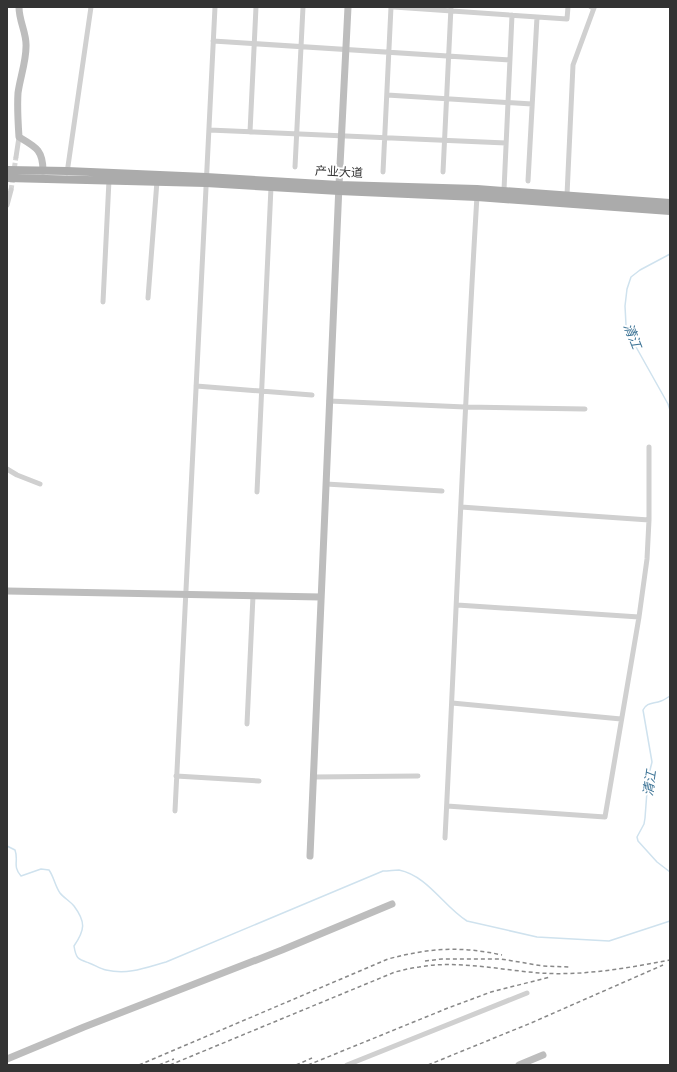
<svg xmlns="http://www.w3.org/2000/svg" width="677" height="1072" viewBox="0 0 677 1072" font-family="Karla,'Noto Sans SC',sans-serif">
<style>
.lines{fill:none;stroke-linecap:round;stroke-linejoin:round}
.stream{stroke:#cfe2ee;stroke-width:1.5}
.street-tunnel{stroke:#d6d6d6;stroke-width:5;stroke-dasharray:5 2.5;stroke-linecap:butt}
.street{stroke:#d0d0d0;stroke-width:5}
.secondary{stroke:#bdbdbd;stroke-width:7}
.primary{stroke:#ababab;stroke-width:8}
.rail{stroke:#888;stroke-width:1.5;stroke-dasharray:4 3;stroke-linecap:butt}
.labels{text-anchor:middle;stroke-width:4;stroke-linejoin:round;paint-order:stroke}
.street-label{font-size:12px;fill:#333;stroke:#fff}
.water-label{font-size:13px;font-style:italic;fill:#3f7597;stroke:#fff}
</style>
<rect width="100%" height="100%" fill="#fff"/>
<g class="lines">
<path class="stream" d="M670,254L640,270L631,277L627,289L625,306L626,325L631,338L668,404L670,410
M670,696C667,698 664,700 661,701C653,704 647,702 643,710L652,762L648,778L645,818L644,824L637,837L638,841L657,862L670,872
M7,846L15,850C19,861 12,866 21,876L41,869L49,870C54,877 55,886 60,893C64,898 70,901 74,906C86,922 85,930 74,946C76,959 78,959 89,963C95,965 100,969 106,970C128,975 145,968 166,962L383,871C389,871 394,870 399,870C428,876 444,907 467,921L537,937L609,941L670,921"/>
<path class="street-tunnel" d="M11,190L16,157"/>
<path class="street" d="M394,7L567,19L568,7
M213,41L510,60
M387,95L532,104
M209,130L506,143
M250,132L256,7
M16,157L19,137
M295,167L303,7
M383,172L391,7
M443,172L451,7
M67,173L91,7
M528,181L537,17
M504,190L512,15
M567,195L573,65L594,8L591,7
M7,205L11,190
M148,298L157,181
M103,302L109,180
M196,386L312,395
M329,401L465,407L585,409
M7,469L17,475L40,484
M326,484L442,491
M257,492L271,187
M461,507L649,520
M457,605L639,617
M452,703L621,719
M247,724L253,596
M176,776L259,781
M313,777L418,776
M447,806L605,817L639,617L647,559L649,520V447
M175,811L215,7
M445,838C456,624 464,410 477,196
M347,1065L527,993"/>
<path class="secondary" d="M19,7C19,22 27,33 26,47C26,62 20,78 18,93C17,108 18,122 19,137C36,147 43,150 43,171
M7,591L321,597
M310,856L339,185L348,7
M7,1059L84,1027L282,950L392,904
M519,1065L543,1055"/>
<path class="primary" d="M7,170L67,171L206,177L339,185L477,189L670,203
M7,178L206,183L339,191L477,197L670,211"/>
<path class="rail" d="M425,961L442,959H501L543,966L570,967
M139,1065L388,959C429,948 461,946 502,955
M159,1065L174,1059
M170,1065L395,972C403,970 411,968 419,967C457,960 501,970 540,973C583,976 628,968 670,960
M296,1065L312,1058
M308,1065L448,1008L491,992L550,977
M428,1065L531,1023L663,965"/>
</g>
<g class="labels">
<g class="street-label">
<text transform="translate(339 172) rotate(3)" y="4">产业大道</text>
</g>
<g class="water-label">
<text transform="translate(633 336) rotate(68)" y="5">清江</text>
<text transform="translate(649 783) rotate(-82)" y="5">清江</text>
</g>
</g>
<rect width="677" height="1072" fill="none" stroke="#333333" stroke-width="16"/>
</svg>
